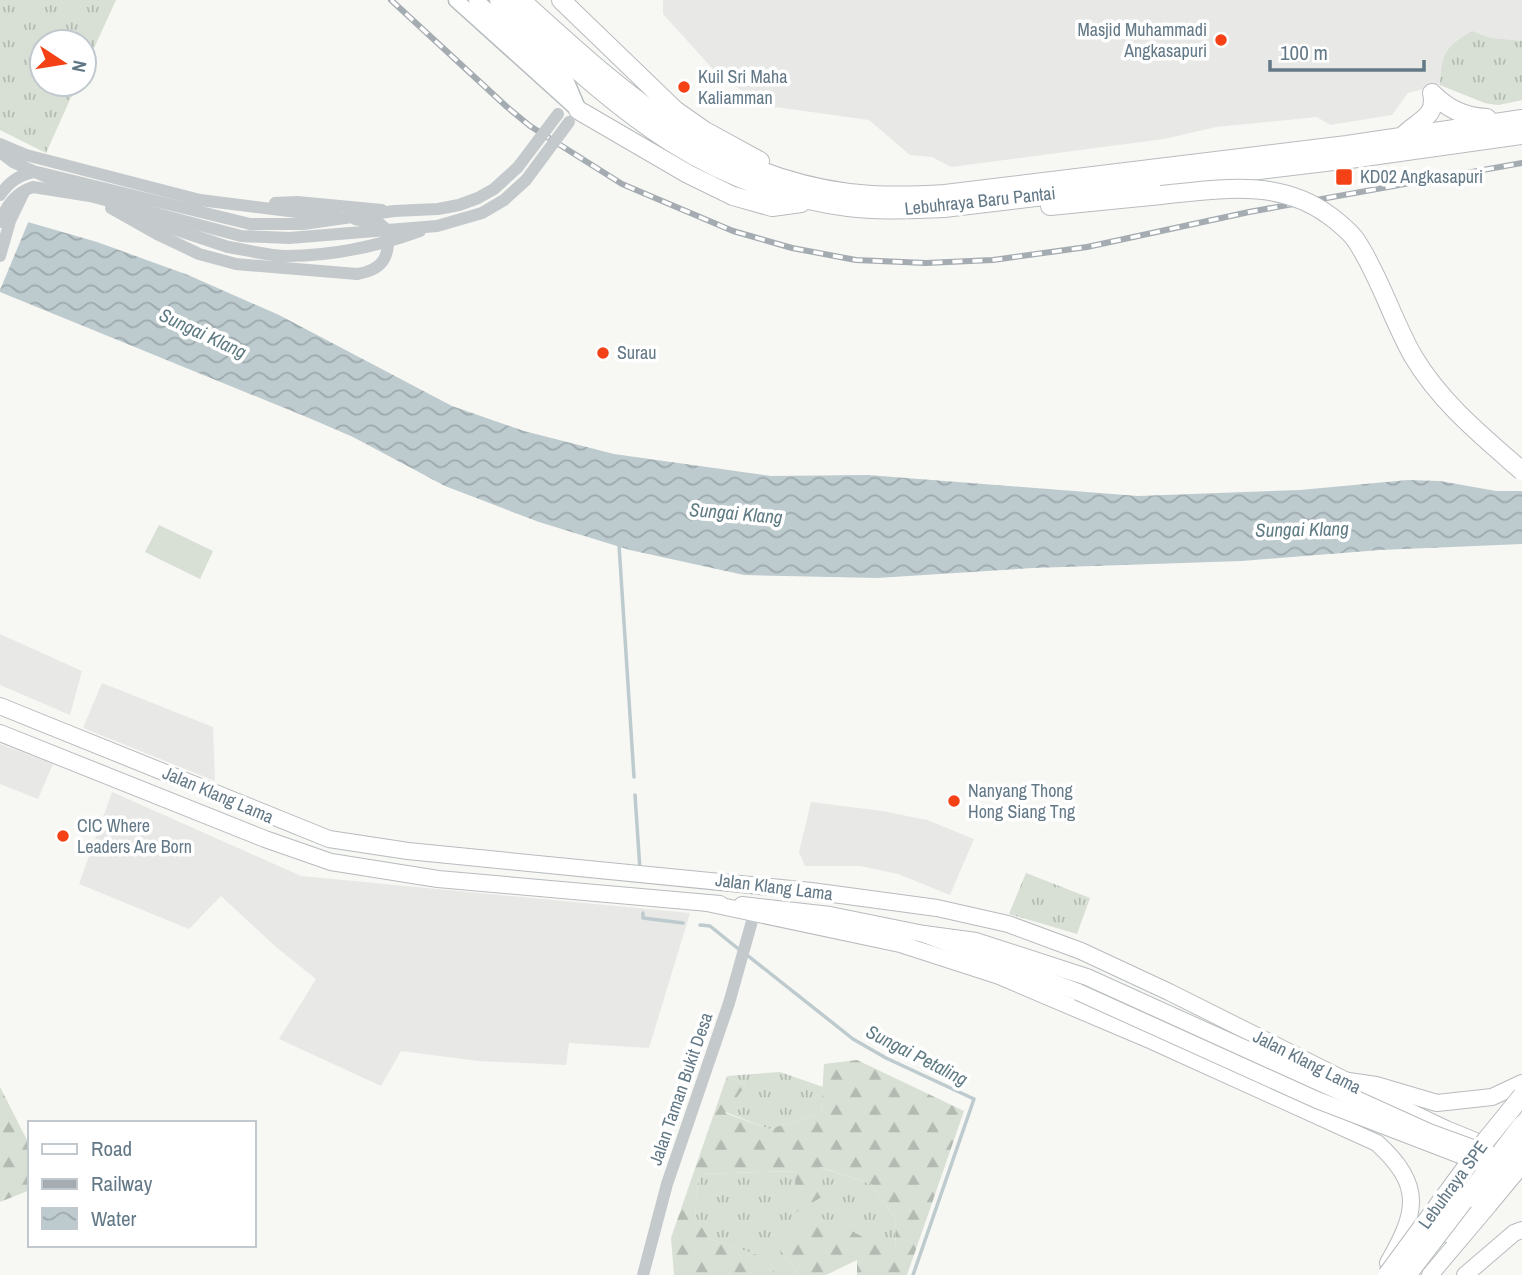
<svg xmlns="http://www.w3.org/2000/svg" width="1522" height="1275" viewBox="0 0 1522 1275" font-family="'Archivo Narrow',sans-serif">
<style>
.built{fill:#e8e9e7}
.grass{fill:url(#grass-tufts)}
.forest{fill:url(#forest-firs)}
.pitch{fill:#d8dfd4}
.water{fill:url(#water-waves)}
.pier{fill:#f7f7f3}
.lines{fill:none;stroke-linecap:round;stroke-linejoin:round}
.stream{stroke:#bdcace;stroke-width:3.5}
.secondary-casing{stroke:#b6bcc0;stroke-width:17}
.primary-casing{stroke:#b7bcbf;stroke-width:18}
.trunk-casing{stroke:#b8bcbf;stroke-width:18}
.motorway-casing{stroke:#b8bcbf;stroke-width:20}
.tertiary{stroke:#c4c9cc;stroke-width:12}
.secondary{stroke:#fff;stroke-width:14}
.primary{stroke:#fff;stroke-width:16}
.trunk{stroke:#fff;stroke-width:16}
.motorway{stroke:#fff;stroke-width:18}
.rail-casing{stroke:#a4acb1;stroke-width:6}
.rail{stroke:#fff;stroke-width:3.5;stroke-dasharray:10;stroke-linecap:butt}
.primary-bridge-casing{stroke:#b7bcbf;stroke-width:18;stroke-linecap:butt}
.trunk-bridge-casing{stroke:#b8bcbf;stroke-width:18;stroke-linecap:butt}
.motorway-bridge-casing{stroke:#b8bcbf;stroke-width:20;stroke-linecap:butt}
.tertiary-bridge{stroke:#c4c9cc;stroke-width:12}
.primary-bridge{stroke:#fff;stroke-width:16}
.trunk-bridge{stroke:#fff;stroke-width:16}
.motorway-bridge{stroke:#fff;stroke-width:18}
.poi-dot{fill:#f44116;stroke:#fff;stroke-width:2.5}
.labels{text-anchor:middle;stroke-width:7;stroke-linejoin:round;paint-order:stroke}
.poi-label{font-size:18px;fill:#637987;stroke:#fff;text-anchor:start}
.street-label{font-size:18px;fill:#637987;stroke:#fff}
.water-label{font-size:19px;font-style:italic;fill:#5f7b83;stroke:#fff}
</style>
<defs>
<pattern id="grass-tufts" width="24" height="20" patternUnits="userSpaceOnUse" patternTransform="scale(1.75)"><rect width="24" height="20" fill="#d8dfd4"/><path d="M3 7l-1-3M5 7V3M7 7l1-3M15 17l-1-3M17 17v-4M19 17l1-3" fill="none" stroke="#b3bab2"/></pattern>
<pattern id="forest-firs" width="22" height="20" patternUnits="userSpaceOnUse" patternTransform="scale(1.75)"><rect width="22" height="20" fill="#d8dfd4"/><path d="M5 1l3.5 6h-7zM16 11l3.5 6h-7z" fill="#b3bab2"/></pattern>
<pattern id="water-waves" width="16" height="10" patternUnits="userSpaceOnUse" patternTransform="scale(1.75)"><rect width="16" height="10" fill="#bdcace"/><path d="M0 5q4-4 8 0t8 0" fill="none" stroke="#9da9ad"/></pattern>
</defs>
<rect width="100%" height="100%" fill="#f7f7f3"/>
<path class="built" d="M663,0H1522V100L1498,105L1485,103L1440,85L1408,93L1392,115L1330,125L1317,117L1216,127L1164,139L951,167L932,157L910,155L869,120L768,106L721,78L663,14Z
M0,634L82,671L70,715L0,685Z
M102,683L213,727L215,781L83,728Z
M0,744L53,764L38,799L0,784Z
M112,792L301,876L690,913L649,1048L569,1043L566,1065L478,1061L401,1051L381,1086L279,1039L316,979L276,947L221,896L189,929L79,884Z
M811,802L882,811L927,820L974,839L950,895L898,874L860,866H805L799,852Z"/>
<path class="grass" d="M0,0H116L84,70V42H42V84H77L46,153L0,130Z
M1472,31L1490,38L1522,41V100L1498,105L1485,103L1440,85C1442,53 1444,48 1472,31Z
M1026,873L1090,898L1077,934L1009,914Z
M780,1072L823,1087L821,1114L769,1129L725,1112L746,1085L727,1076Z
M819,1167L871,1184L896,1219L895,1251L777,1246L800,1275H775L769,1259L709,1239L695,1215L699,1174L797,1171L793,1214Z"/>
<path class="forest" d="M857,1060L964,1111L907,1275H857V1260L826,1275H800L777,1246L817,1216L895,1251L896,1219L871,1184L820,1167L825,1195L793,1214L796,1171L699,1174L695,1215L709,1239L770,1259L775,1275H674L671,1238L727,1076L746,1085L725,1113L769,1129L821,1114L824,1064Z
M0,1087L30,1146V1190L0,1202Z"/>
<path class="pitch" d="M159,525L213,551L200,579L145,552Z"/>
<path class="water" d="M0,214L97,242L188,275L279,315L452,406L524,431L614,454L771,476L868,475L1138,496L1300,490L1408,480L1440,481L1496,491H1522V544L1380,550L1242,561L1033,568L877,578L744,575L630,550L539,522L445,486L353,437L309,418L0,292Z"/>
<path class="pier" d="M0,210L30,218L0,290Z"/>
<g class="lines">
<path class="stream" d="M619,545L634,777
M635,795L640,870
M643,913V918L683,923
M700,925L710,926L741,951
M747,955L853,1039L886,1058L974,1099L913,1275"/>
<defs>
<path id="secondary" d="M456,0L578,110
M476,0L567,82L578,108"/>
<path id="primary" d="M0,706L329,839L408,851L811,891L937,908L1008,924L1081,951L1169,992L1385,1100L1446,1129L1483,1144
M0,733L265,839L331,862L438,879L720,904
M742,905L830,915L924,934L1078,992"/>
<path id="trunk" d="M707,903L900,944L999,976L1152,1041L1377,1143C1424,1186 1417,1212 1388,1263
M924,934L976,941L1087,977
M1342,1080L1376,1085L1437,1103L1492,1097L1522,1083
M1447,1234L1477,1201
M1430,1275L1489,1205
M1465,1275L1514,1233L1522,1230"/>
<path id="motorway" d="M499,0C609,99 694,187 848,207C880,211 912,209 944,208L1350,159L1522,135
M521,0C621,90 709,175 849,193C881,197 913,196 945,194L1347,145L1522,119
M561,0L675,110L705,131L760,161
M1432,93C1448,109 1464,117 1487,118
M578,110L688,174L733,196L772,207L801,203
M1402,137C1416,121 1438,118 1432,93
M1050,206L1161,195"/>
</defs>
<use href="#secondary" class="secondary-casing"/>
<use href="#primary" class="primary-casing"/>
<use href="#trunk" class="trunk-casing"/>
<use href="#motorway" class="motorway-casing"/>
<path class="tertiary" d="M0,144L26,155L200,200L337,217
M0,152L13,162L80,192
M275,203L297,202L382,210
M126,213L228,247
M355,219L380,224L388,231C390,257 383,270 357,274
M0,256L10,221L24,192
M643,1275L667,1184L729,1003L754,914"/>
<use href="#secondary" class="secondary"/>
<use href="#primary" class="primary"/>
<use href="#trunk" class="trunk"/>
<use href="#motorway" class="motorway"/>
<defs>
<path id="rail" d="M391,0L507,107L530,126L622,184L733,231L792,248L856,260L926,263L993,260L1087,247L1249,212L1522,163"/>
</defs>
<use href="#rail" class="rail-casing"/>
<use href="#rail" class="rail"/>
<defs>
<path id="primary-bridge" d="M1078,992L1317,1100L1481,1163"/>
<path id="trunk-bridge" d="M1087,977L1429,1132L1522,1166
M1477,1201L1522,1147
M1489,1205L1522,1165"/>
<path id="motorway-bridge" d="M1161,195C1221,189 1279,178 1330,216C1339,223 1351,232 1357,242C1380,277 1392,319 1413,356C1441,403 1482,436 1522,471
M1387,1275L1487,1139L1522,1096
M1407,1275L1522,1125"/>
</defs>
<use href="#primary-bridge" class="primary-bridge-casing"/>
<use href="#trunk-bridge" class="trunk-bridge-casing"/>
<use href="#motorway-bridge" class="motorway-bridge-casing"/>
<path class="tertiary-bridge" d="M0,195C9,182 21,173 37,172L250,224H303L394,211L438,209L459,205L478,198L494,189L518,167L558,114
M111,208L157,234L199,254L236,264L357,274
M0,222C6,206 17,192 33,187L90,196L241,236L289,238L437,226L482,213L504,200L526,180L569,122
M228,247C247,250 268,256 287,256C332,256 378,246 420,231"/>
<use href="#primary-bridge" class="primary-bridge"/>
<use href="#trunk-bridge" class="trunk-bridge"/>
<use href="#motorway-bridge" class="motorway-bridge"/>
</g>
<g class="poi-dot">
<circle cx="1221" cy="40" r="7"/>
<circle cx="684" cy="87" r="7"/>
<rect x="1335" y="168" width="18" height="18" rx="3.5"/>
<circle cx="603" cy="353" r="7"/>
<circle cx="954" cy="801" r="7"/>
<circle cx="63" cy="836" r="7"/>
</g>
<g class="labels">
<g class="poi-label">
<text x="1207" y="36" text-anchor="end">Masjid Muhammadi<tspan x="1207" dy="21">Angkasapuri</tspan></text>
<text x="698" y="83">Kuil Sri Maha<tspan x="698" dy="21">Kaliamman</tspan></text>
<text x="1360" y="183">KD02 Angkasapuri</text>
<text x="617" y="359">Surau</text>
<text x="968" y="797">Nanyang Thong<tspan x="968" dy="21">Hong Siang Tng</tspan></text>
<text x="77" y="832">CIC Where<tspan x="77" dy="21">Leaders Are Born</tspan></text>
</g>
<g class="street-label">
<text transform="translate(980 201) rotate(-6)" y="6">Lebuhraya Baru Pantai</text>
<text transform="translate(218 795) rotate(23)" y="6">Jalan Klang Lama</text>
<text transform="translate(774 887) rotate(7)" y="6">Jalan Klang Lama</text>
<text transform="translate(1307 1062) rotate(27)" y="6">Jalan Klang Lama</text>
<text transform="translate(681 1089) rotate(-71)" y="6">Jalan Taman Bukit Desa</text>
<text transform="translate(1453 1185) rotate(-54)" y="6">Lebuhraya SPE</text>
</g>
<g class="water-label">
<text transform="translate(203 333) rotate(25)" y="7">Sungai Klang</text>
<text transform="translate(736 513) rotate(5)" y="7">Sungai Klang</text>
<text transform="translate(1302 529) rotate(-1)" y="7">Sungai Klang</text>
<text transform="translate(917 1055) rotate(27)" y="7">Sungai Petaling</text>
</g>
</g>
<rect x="28" y="1121" width="228" height="126" fill="#ffffff" stroke="#c1c9cf" stroke-width="2"/>
<rect x="42" y="1144" width="35" height="10" fill="#ffffff" stroke="#c1c9cf" stroke-width="2"/>
<text x="91" y="1156" font-size="21" fill="#637987">Road</text>
<rect x="42" y="1179" width="35" height="10" fill="#a4acb1" stroke="#c1c9cf" stroke-width="2"/>
<text x="91" y="1191" font-size="21" fill="#637987">Railway</text>
<rect x="42" y="1208" width="35" height="21" fill="url(#water-waves)" stroke="#c1c9cf" stroke-width="2"/>
<text x="91" y="1226" font-size="21" fill="#637987">Water</text>
<g transform="translate(63 63) rotate(102)"><circle r="33" fill="#ffffff" stroke="#c1c9cf" stroke-width="2"/>
<path d="M0-5L12 26L0 18L-12 26Z" fill="#f44116"/>
<text y="-10" font-size="19" font-weight="bold" text-anchor="middle" fill="#637987">N</text>
</g>
<path d="M1270 60v10h154v-10" fill="none" stroke="#637987" stroke-width="3.5"/>
<text x="1280" y="60" font-size="21" fill="#637987" stroke="#ffffff" stroke-width="5" paint-order="stroke">100 m</text>
</svg>
